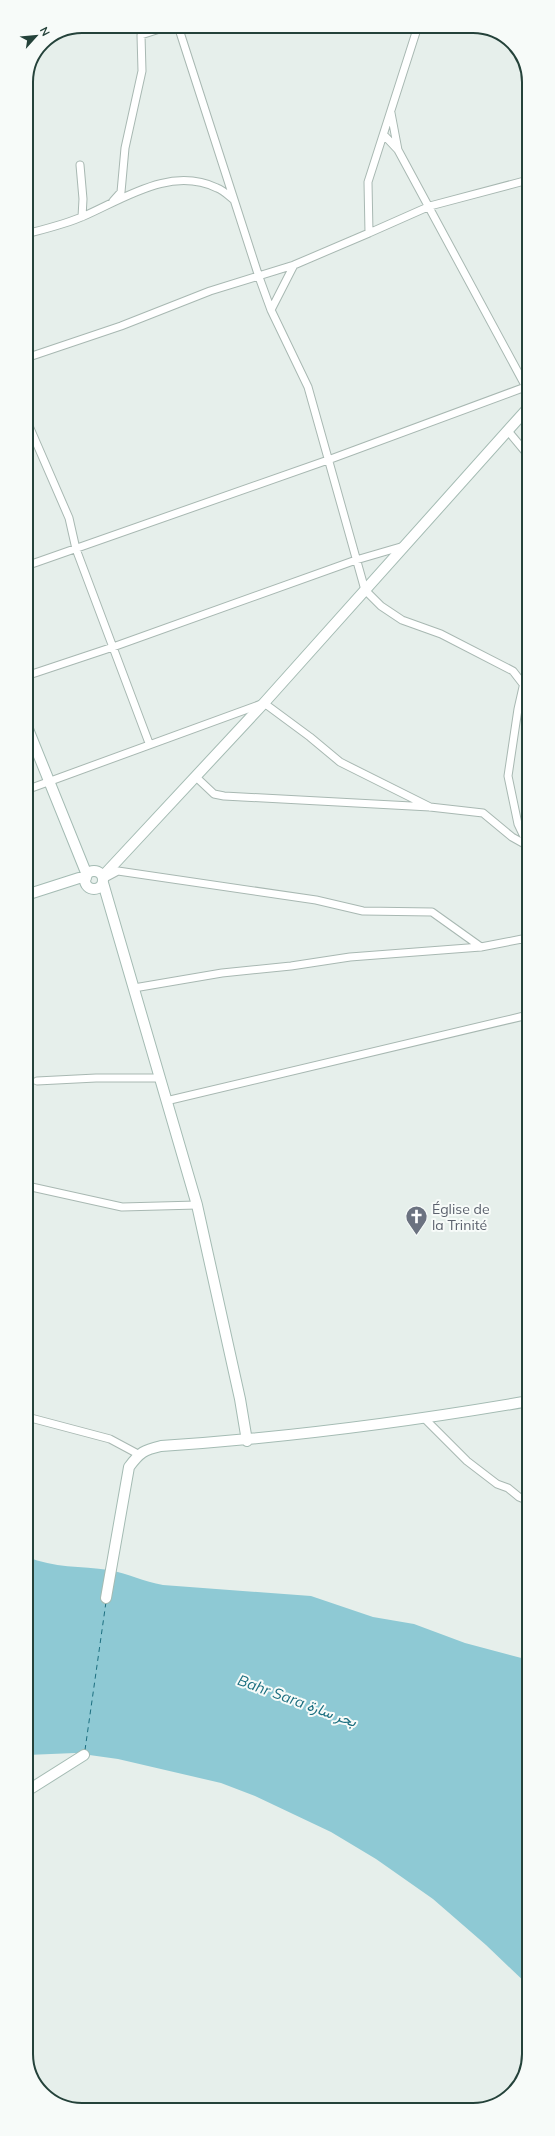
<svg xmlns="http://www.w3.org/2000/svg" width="555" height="2136" viewBox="0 0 555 2136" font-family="Mulish,Vazirmatn,sans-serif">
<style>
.water{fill:#8ec9d4}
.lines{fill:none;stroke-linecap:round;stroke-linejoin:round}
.ferry{stroke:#1c6f80;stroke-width:1;stroke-dasharray:5 4;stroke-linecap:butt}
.street-casing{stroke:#a8b8b2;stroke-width:9}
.secondary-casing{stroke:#a4bbb3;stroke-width:12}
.street{stroke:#fff;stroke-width:7}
.secondary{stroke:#fff;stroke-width:10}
.labels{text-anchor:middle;stroke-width:4;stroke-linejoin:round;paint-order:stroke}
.worship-label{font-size:14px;fill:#5b616d;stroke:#f7fbf9;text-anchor:start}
.water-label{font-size:15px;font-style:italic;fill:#1c6f80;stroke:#f7fbf9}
.rim{fill:none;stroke:#24423a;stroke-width:2}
</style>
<rect width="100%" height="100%" fill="#e6efeb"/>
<path class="water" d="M27,1557C54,1568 81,1566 109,1570C127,1573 144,1582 163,1585L311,1596L373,1617L414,1624L465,1643L529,1660V1986L486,1945L433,1899L376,1859L331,1832L255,1796L221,1783L118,1759L75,1753L27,1755Z"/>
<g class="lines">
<path class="ferry" d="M85,1750L106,1602"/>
<defs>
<path id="street" d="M178,26L259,277L271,310L308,387L365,590L381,606L402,620L441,634L513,671L523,684
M384,135L398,150L391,113
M398,150L526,387
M80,165L83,199L82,217
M113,201L121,192L125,148L142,71L141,35L169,26
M369,233L430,206L528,180
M26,234C45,229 66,224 84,216C125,198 171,166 217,188C223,190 229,196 234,200
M271,310L294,265L369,233L368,182L418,26
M26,358L121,326L210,291L294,265
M26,419L69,518L76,549L149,743
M508,431L528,455
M26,566L328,460L528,386
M528,665L518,709L508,776L518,824L528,845
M26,676L113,647L356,560L404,546
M196,777L214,794L224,796L430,807L483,813L512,837L528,846
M26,790L264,703L310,737L340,762L430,807
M103,879L118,871L316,900L363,911L432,912L481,947
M528,930L527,938L528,962
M134,988L222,973L291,966L350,957L481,947L527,938
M37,1081L96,1078H159
M166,1101L528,1015
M27,1186L122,1207L197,1205
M27,1417L110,1439L138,1454
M425,1419L467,1461L497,1484L508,1488L519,1497L529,1501"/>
<path id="secondary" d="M26,724L87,875
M85 880a9 9 0 1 1 18 0a9 9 0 1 1-18 0Z
M103,876L264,703L528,408
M103,883L197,1205L240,1399L247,1441
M26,895L79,878H86
M106,1598L129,1467C140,1452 144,1450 161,1446C285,1438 407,1422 529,1401
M27,1791L84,1755"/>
</defs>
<use href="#street" class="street-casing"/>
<use href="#secondary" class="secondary-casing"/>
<use href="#street" class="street"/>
<use href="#secondary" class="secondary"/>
</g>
<defs>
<symbol id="church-pin" viewBox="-11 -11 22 30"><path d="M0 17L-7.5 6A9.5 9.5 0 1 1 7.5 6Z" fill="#6b7280" stroke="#f7fbf9"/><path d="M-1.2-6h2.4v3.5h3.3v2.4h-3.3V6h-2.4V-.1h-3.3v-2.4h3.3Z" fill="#fff"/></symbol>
</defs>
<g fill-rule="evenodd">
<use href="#church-pin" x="404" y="1204" width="25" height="34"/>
</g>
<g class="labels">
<g class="worship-label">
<text x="432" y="1214">Église de<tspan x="432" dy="16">la Trinité</tspan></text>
</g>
<g class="water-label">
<text transform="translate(297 1701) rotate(20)" y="5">Bahr Sara بحر سارة</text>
</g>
</g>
<path d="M0 0H555V2136H0ZM82 33H473A49 49 0 0 1 522 82V2054A49 49 0 0 1 473 2103H82A49 49 0 0 1 33 2054V82A49 49 0 0 1 82 33Z" fill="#f7fbf9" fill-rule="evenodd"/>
<path class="rim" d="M82 33H473A49 49 0 0 1 522 82V2054A49 49 0 0 1 473 2103H82A49 49 0 0 1 33 2054V82A49 49 0 0 1 82 33Z"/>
<g transform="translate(36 36) rotate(63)" stroke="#f7fbf9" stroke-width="3" paint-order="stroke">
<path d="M0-3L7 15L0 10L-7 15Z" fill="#24423a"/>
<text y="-6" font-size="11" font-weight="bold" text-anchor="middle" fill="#24423a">N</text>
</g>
</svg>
